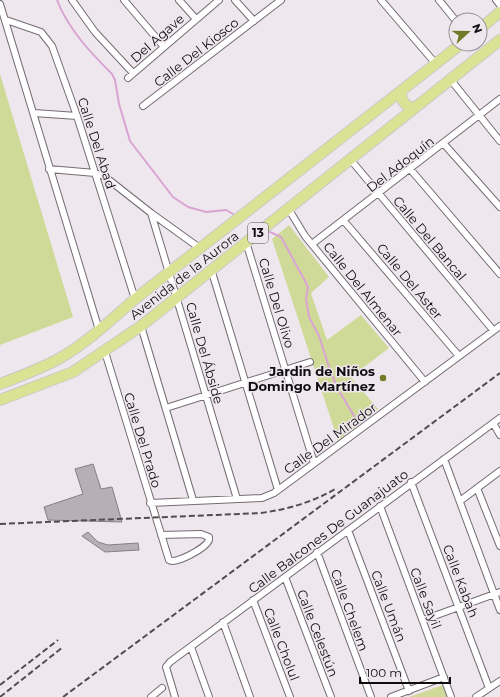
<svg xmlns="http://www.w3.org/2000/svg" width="500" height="697" viewBox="0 0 500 697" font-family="Montserrat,sans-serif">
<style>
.green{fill:#d0da98}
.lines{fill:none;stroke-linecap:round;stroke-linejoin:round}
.stream{stroke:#d9a4d3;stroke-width:2}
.building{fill:#b7afb6;stroke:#857e84}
.minor-casing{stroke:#746c73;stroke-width:8}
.primary-casing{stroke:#cacaca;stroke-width:12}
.minor{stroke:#fff;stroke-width:6}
.primary{stroke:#dae393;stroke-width:10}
.rail{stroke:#514d50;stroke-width:2;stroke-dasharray:6 3;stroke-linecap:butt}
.poi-dot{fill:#717a26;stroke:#efe7ee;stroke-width:1.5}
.labels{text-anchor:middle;stroke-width:3;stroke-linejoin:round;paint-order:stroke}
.shield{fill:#efe7ee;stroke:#524e51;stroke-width:1}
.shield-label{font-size:12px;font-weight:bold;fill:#0f0c0e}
.street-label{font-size:13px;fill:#0f0c0e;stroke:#efe7ee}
.poi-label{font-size:13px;font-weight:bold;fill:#0f0c0e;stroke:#efe7ee;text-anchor:end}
</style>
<rect width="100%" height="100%" fill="#efe7ee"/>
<path class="green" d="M0,74L73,317L0,345Z
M289,225L329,277L311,293L327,340L361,315L389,348L351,377L378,409L338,441L272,239Z
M443,685L447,697H409Z"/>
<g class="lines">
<path class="stream" d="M57,0C68,29 91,53 112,74L115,80L119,104L130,141L173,197L188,207L206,212L226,210L235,215
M270,232L281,237L305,281L308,287L306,299L309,317L319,336L331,373L339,391L359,424"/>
</g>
<path class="building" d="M93,464L101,489L112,487L122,522L48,520L44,507L83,494L75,469Z
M88,532L98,542L108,545L138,543L139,550L105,552L82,536Z"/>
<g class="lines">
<defs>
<path id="minor" d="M72,0L95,32L133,73
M124,0L164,47
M179,0L196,19
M235,0L254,21
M381,0L436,64
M439,0L456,21
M496,0L500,5
M0,4L99,330
M6,20L41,32L52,46L77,116L135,299
M128,78L219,0
M450,79L500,141
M143,106L281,0
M34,113L77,116
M444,144L500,207
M350,159L493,330
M49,169L95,173L104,176L151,213L201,249
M411,170L500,274
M288,208L305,236L425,382
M151,213L237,499
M344,221L459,356
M246,242L314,463
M312,244L500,99
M211,269L278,490
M141,326L193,500
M105,352L169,560C175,565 206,548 209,540V537L201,534L161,535
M166,408L310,362
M493,423L500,435
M444,459L500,610
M411,482L489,688
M477,488L500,546
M460,501L500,471
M150,503L262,498L274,493L500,326
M380,506L451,697
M348,530L409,691
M317,552L371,697
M285,577L331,697
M253,600L290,697
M423,620L500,592
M223,622L250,697
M191,647L209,697
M151,697L162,688
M175,697L166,667L170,662L500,418
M391,697L444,677
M476,697L500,681"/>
<path id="primary" d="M480,29L500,12
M401,92C401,100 405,107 414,108
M0,384C21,376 43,368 62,357C89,341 112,319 135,299L461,44
M0,400L73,372L141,326L500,40"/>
</defs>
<use href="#minor" class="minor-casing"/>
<use href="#primary" class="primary-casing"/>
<use href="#minor" class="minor"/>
<use href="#primary" class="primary"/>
<path class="rail" d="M0,524L261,513C289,509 313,502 337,488
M0,685L58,640
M0,697L63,647
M63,697L500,373"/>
</g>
<circle class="poi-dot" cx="383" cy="378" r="4"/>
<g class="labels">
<rect class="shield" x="248" y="223" width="20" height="20" rx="3"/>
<g class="shield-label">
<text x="258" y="237">13</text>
</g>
<g class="street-label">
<text transform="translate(157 38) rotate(-41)" y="5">Del Agave</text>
<text transform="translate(196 52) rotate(-38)" y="5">Calle Del Kiosco</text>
<text transform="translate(97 143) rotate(72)" y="5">Calle Del Abad</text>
<text transform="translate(400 164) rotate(-38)" y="5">Del Adoquín</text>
<text transform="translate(430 238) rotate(50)" y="5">Calle Del Bancal</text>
<text transform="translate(184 275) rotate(-38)" y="5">Avenida de la Aurora</text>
<text transform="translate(410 281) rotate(50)" y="5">Calle Del Aster</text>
<text transform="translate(363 289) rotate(51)" y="5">Calle Del Almenar</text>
<text transform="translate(277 303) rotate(73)" y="5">Calle Del Olivo</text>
<text transform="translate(205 353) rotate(74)" y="5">Calle Del Ábside</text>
<text transform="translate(330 438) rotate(-36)" y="5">Calle Del Mirador</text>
<text transform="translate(143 440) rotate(73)" y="5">Calle Del Prado</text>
<text transform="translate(328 531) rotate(-37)" y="5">Calle Balcones De Guanajuato</text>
<text transform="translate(461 581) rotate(69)" y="5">Calle Kabah</text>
<text transform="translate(426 598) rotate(69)" y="5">Calle Sayil</text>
<text transform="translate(389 606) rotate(69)" y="5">Calle Umán</text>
<text transform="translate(350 610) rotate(70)" y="5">Calle Chelem</text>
<text transform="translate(318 633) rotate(69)" y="5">Calle Celestún</text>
<text transform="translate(282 644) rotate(69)" y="5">Calle Cholul</text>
</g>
<g class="poi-label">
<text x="375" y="376">Jardin de Niños<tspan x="375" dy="15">Domingo Martínez</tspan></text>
</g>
</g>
<g transform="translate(468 32) rotate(69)"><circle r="19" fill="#efe7ee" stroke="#958f94"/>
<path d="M0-3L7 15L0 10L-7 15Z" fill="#717a26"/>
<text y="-6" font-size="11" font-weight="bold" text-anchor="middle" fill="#0f0c0e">N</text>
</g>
<path d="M360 677v6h90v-6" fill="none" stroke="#0f0c0e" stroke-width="2"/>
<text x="366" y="677" font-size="12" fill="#0f0c0e" stroke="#efe7ee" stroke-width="3" paint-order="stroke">100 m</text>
</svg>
